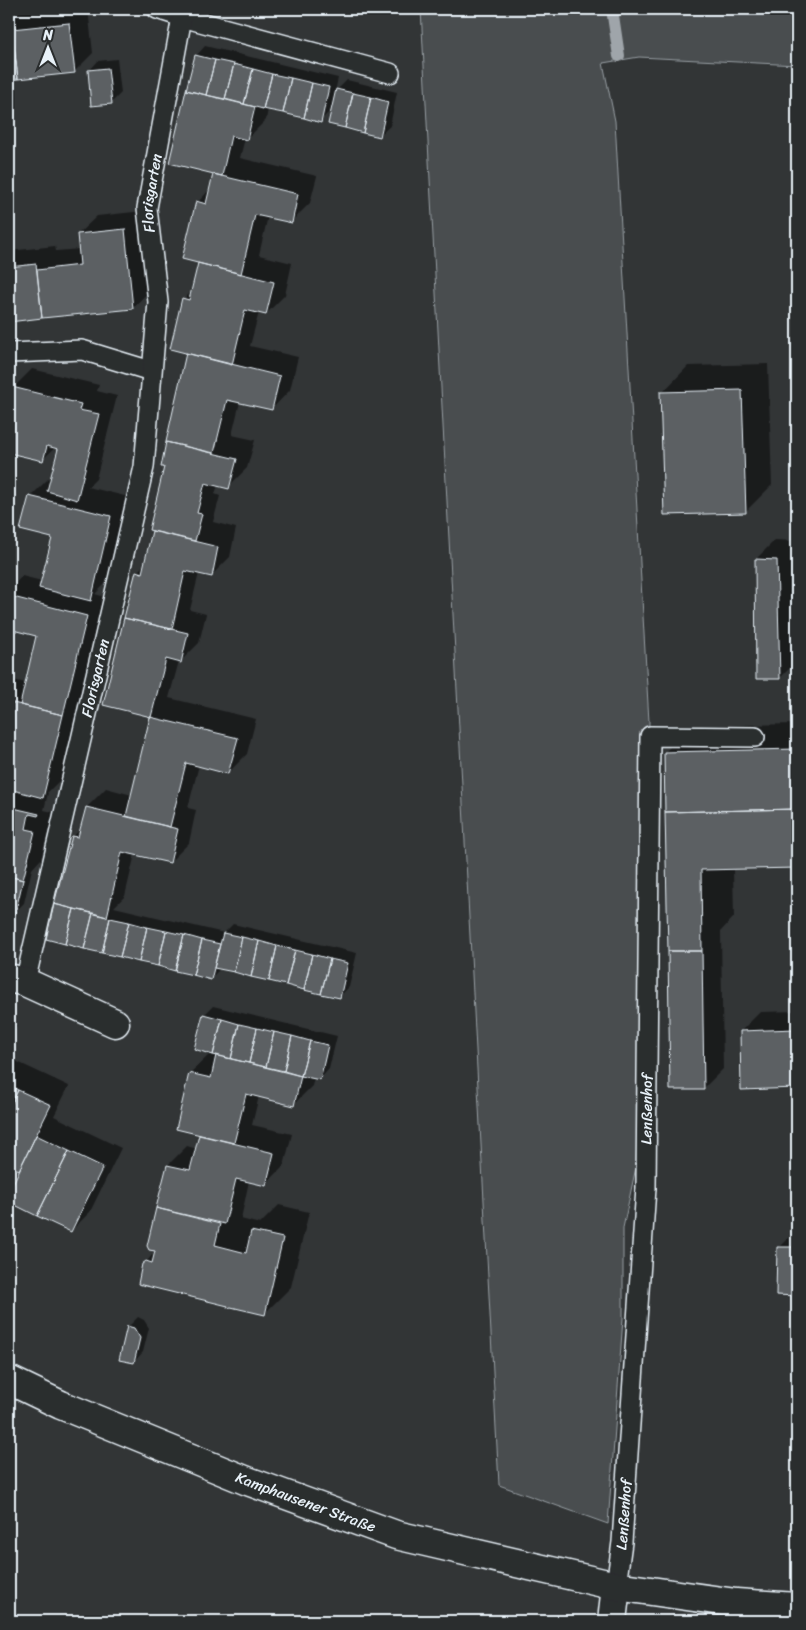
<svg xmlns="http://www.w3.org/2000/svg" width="806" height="1630" viewBox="0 0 806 1630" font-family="Sriracha,sans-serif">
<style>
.green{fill:#494d4f;stroke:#989fa4}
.shadow{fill:#0007}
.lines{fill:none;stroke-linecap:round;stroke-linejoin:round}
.stream{stroke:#9fa5aa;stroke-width:12}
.building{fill:#5c6063;stroke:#e8f1f8}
.lane-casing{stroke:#e8f1f8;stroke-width:22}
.street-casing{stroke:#e8f1f8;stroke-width:31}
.secondary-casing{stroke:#e8f1f8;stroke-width:31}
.lane{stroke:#2a2d2e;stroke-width:19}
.street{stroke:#2a2d2e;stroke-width:28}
.secondary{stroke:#2a2d2e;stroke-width:28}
.labels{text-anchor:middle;stroke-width:5;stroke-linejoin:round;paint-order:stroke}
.street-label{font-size:15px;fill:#e8f1f8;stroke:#2a2d2e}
</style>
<rect width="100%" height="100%" fill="#323536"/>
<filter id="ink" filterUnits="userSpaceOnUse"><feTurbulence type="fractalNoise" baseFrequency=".02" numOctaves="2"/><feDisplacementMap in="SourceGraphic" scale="10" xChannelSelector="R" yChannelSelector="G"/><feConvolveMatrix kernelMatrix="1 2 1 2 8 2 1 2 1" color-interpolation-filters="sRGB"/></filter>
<g filter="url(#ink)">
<path class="green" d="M421,9H797V65L639,57L603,63L615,121L649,722L636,1167L623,1228V1318L608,1524L499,1485Z"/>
<path class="shadow" d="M54,9H88L93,53L74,72L10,78L13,96L9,100V13Z
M205,46L338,78L335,92L347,80L397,92L390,126L380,135L332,109L320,121L268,109L266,120L247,139L245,138L240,158L317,176L310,203L291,222L268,216L259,255L292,263L285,295L266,314L259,312L250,346L298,357L290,390L272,409L240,402L232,435L255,440L247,468L228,487L218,485L215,494L220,496L213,522L236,528L230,557L211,576L199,573L190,610L206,614L199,643L180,662L179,661L169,698L256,719L247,754L228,773L199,765L188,808L196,810L189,843L170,862L135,854L125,896L114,907L224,933L233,924L357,953L349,987L339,997L221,968L211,978L47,938L73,837L82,827L87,807L106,788L132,795L151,716L105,704L137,572L145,564L153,530L165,466H162L188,352L184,299L193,290L200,263L198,202L211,188L215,173L196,56Z
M117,59L121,93L111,103L89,71L98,61Z
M143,211L151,289L133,308L9,321V251L55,246L56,251L80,249L78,234L97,216Z
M768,364L772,485L745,512L662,393L688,366Z
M32,369L99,385L97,391L117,396L96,479L88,487L129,497L109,580L95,594L105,597L62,778L47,793H48L44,810L53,812L41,859L32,869L24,903L14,913L9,911V679L26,683L38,635L9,628V590L22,576L42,581L53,538L30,497L49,478L52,479L60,448L56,447L42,460L9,452V404L13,388Z
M775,540L796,541L797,661L780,678L757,677L756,559Z
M797,724V866L733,868L734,917L721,931L723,1069L704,1088L665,752L692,726Z
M213,1006L337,1036L329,1069L320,1079L314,1078L312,1086L293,1105L259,1096L252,1125L292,1134L284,1166L265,1185L249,1181L241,1219L260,1224L279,1205L309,1212L291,1287L264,1314L229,1305L144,1265L156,1250L148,1246L168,1165L187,1146L197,1149L200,1134L190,1073L209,1055L217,1056L204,1015Z
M797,1011V1088L742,1089L741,1031L760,1012Z
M9,1021L17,1025L9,1043Z
M9,1058L69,1086L54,1116L121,1148L90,1212L71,1231L9,1201V1195L21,1169L9,1164Z
M797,1229V1295L777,1294L778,1248Z
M138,1317L144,1320L149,1328L143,1352L134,1362L128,1327Z"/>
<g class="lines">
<path class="stream" d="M612,9L619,56"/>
</g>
<path class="building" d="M69,23L75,73L18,79L12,29Z
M12,29L18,79L9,80V30Z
M195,55L215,60L206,95L186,90Z
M215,60L234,64L225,99L206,95Z
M234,64L253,69L244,104L225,99Z
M108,68L112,104L91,106L88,70Z
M253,69L272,74L263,109L244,104Z
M272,74L291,78L283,113L263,109Z
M291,78L312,83L304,118L283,113Z
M312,83L329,87L321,123L304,118Z
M336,89L353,93L345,128L328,124Z
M186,90L255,107L247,140L231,136L222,176L169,163Z
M353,93L371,97L363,133L345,128Z
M371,97L388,102L380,137L363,133Z
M213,174L298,194L292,223L255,215L241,274L182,259L196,201L206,204Z
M125,229L133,309L42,318L37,270L80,265L77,234Z
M198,263L274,282L266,315L245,310L232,365L170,349L182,298L189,300Z
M36,264L42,318L9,322V267Z
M186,353L280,376L272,410L227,400L214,453L166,442Z
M12,387L81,404L79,410L99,414L77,500L47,491L58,449L47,446L43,461L9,453V398Z
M742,390L746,513L664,515L660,392Z
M166,442L237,459L229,489L205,483L197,513L202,514L195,541L149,530L164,467H161Z
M29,496L111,516L91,601L39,588L52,538L20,530Z
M152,531L218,547L212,577L185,571L172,629L124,618L136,571L142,573Z
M755,559L777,560L780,679H756Z
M9,596L87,616L63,715L20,705L36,636L9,629Z
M124,618L188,633L181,663L166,659L151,717L103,705Z
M9,702L63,715L43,798L9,789Z
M150,717L238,738L228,774L186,763L170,827L126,816Z
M797,749V809L665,812L664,752Z
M9,807L39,814L38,816L29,814L26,829L35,831L23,880L9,876Z
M86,807L178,829L170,863L122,852L107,917L54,904L72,836L78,837Z
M797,809V868L701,870L702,951H668L665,812Z
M9,876L23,880L15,914L9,913Z
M54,904L74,909L65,944L46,939Z
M74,909L93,913L84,949L65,944Z
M93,913L110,918L102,953L84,949Z
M110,918L129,922L120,957L102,953Z
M129,922L147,927L139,962L120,957Z
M147,927L166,931L158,966L139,962Z
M166,931L184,935L175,971L158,966Z
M223,933L242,937L234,972L214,968Z
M184,935L202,940L193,975L175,971Z
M242,937L259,941L251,977L234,972Z
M202,940L220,944L211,980L193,975Z
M259,941L277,946L269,981L251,977Z
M277,946L295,950L286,985L269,981Z
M295,950L312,954L304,990L286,985Z
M668,951H702L704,1090H670Z
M312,954L330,959L321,994L304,990Z
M330,959L348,963L340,998L321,994Z
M203,1014L222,1019L213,1055L194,1049Z
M222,1019L239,1024L231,1059L213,1055Z
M239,1024L257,1028L249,1063L231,1059Z
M257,1028L274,1032L266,1067L249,1063Z
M796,1029L797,1088L741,1090L740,1031Z
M274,1032L292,1036L284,1071L266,1067Z
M292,1036L310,1041L301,1076L284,1071Z
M310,1041L328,1045L320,1080L301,1076Z
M216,1055L301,1076L294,1106L246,1094L234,1143L176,1129L189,1073L211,1078Z
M9,1085L18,1090L9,1109Z
M18,1090L51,1105L19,1170L9,1165V1109Z
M36,1135L69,1151L37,1216L9,1202V1192Z
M199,1135L274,1153L266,1186L236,1179L225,1224L156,1208L167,1165L190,1170Z
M69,1151L103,1167L71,1232L37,1216Z
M156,1208L220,1224L215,1245L246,1253L251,1231L283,1238L265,1315L231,1307L227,1308L228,1306L138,1284L142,1264L146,1261L152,1263L155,1251L149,1250L147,1246Z
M777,1247H797V1296L776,1295Z
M127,1326L134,1328L140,1338L134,1363L119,1360Z"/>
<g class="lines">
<defs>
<g id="lane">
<path d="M157,9L182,17L390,73"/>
<path d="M9,353L82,350L151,371"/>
<path id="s1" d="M25,982L144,467L158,302L147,208L182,17"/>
<path id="s2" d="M616,1586L622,1542L646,1188L650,736L755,737"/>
</g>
<path id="street" d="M9,978L25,982L115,1023
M612,1621L616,1586"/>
<g id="secondary">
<path id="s3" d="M9,1380L61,1405L245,1480L396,1535L616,1586L736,1603L797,1607"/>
</g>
</defs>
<use href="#lane" class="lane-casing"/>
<use href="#street" class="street-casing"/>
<use href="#secondary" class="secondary-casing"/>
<use href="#lane" class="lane"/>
<use href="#street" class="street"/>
<use href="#secondary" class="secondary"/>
</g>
</g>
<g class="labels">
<g class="street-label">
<text dy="5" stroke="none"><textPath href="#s1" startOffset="804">Florisgarten</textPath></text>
<text dy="5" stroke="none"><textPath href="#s1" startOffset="312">Florisgarten</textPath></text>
<text dy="5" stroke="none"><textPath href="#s2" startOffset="478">Lenßenhof</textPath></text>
<text dy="5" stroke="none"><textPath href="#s3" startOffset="321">Kamphausener Straße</textPath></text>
<text dy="5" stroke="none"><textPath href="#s2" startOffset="72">Lenßenhof</textPath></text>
</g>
</g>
<rect width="806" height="1630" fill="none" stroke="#2a2d2e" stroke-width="30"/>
<rect x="15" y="15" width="776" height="1600" fill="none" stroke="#e8f1f8" stroke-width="2" filter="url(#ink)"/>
<g transform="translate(48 48)" stroke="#2a2d2e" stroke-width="4" paint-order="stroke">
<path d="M0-4L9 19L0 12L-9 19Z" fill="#e8f1f8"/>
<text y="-8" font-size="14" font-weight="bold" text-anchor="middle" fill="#e8f1f8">N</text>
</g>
</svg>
